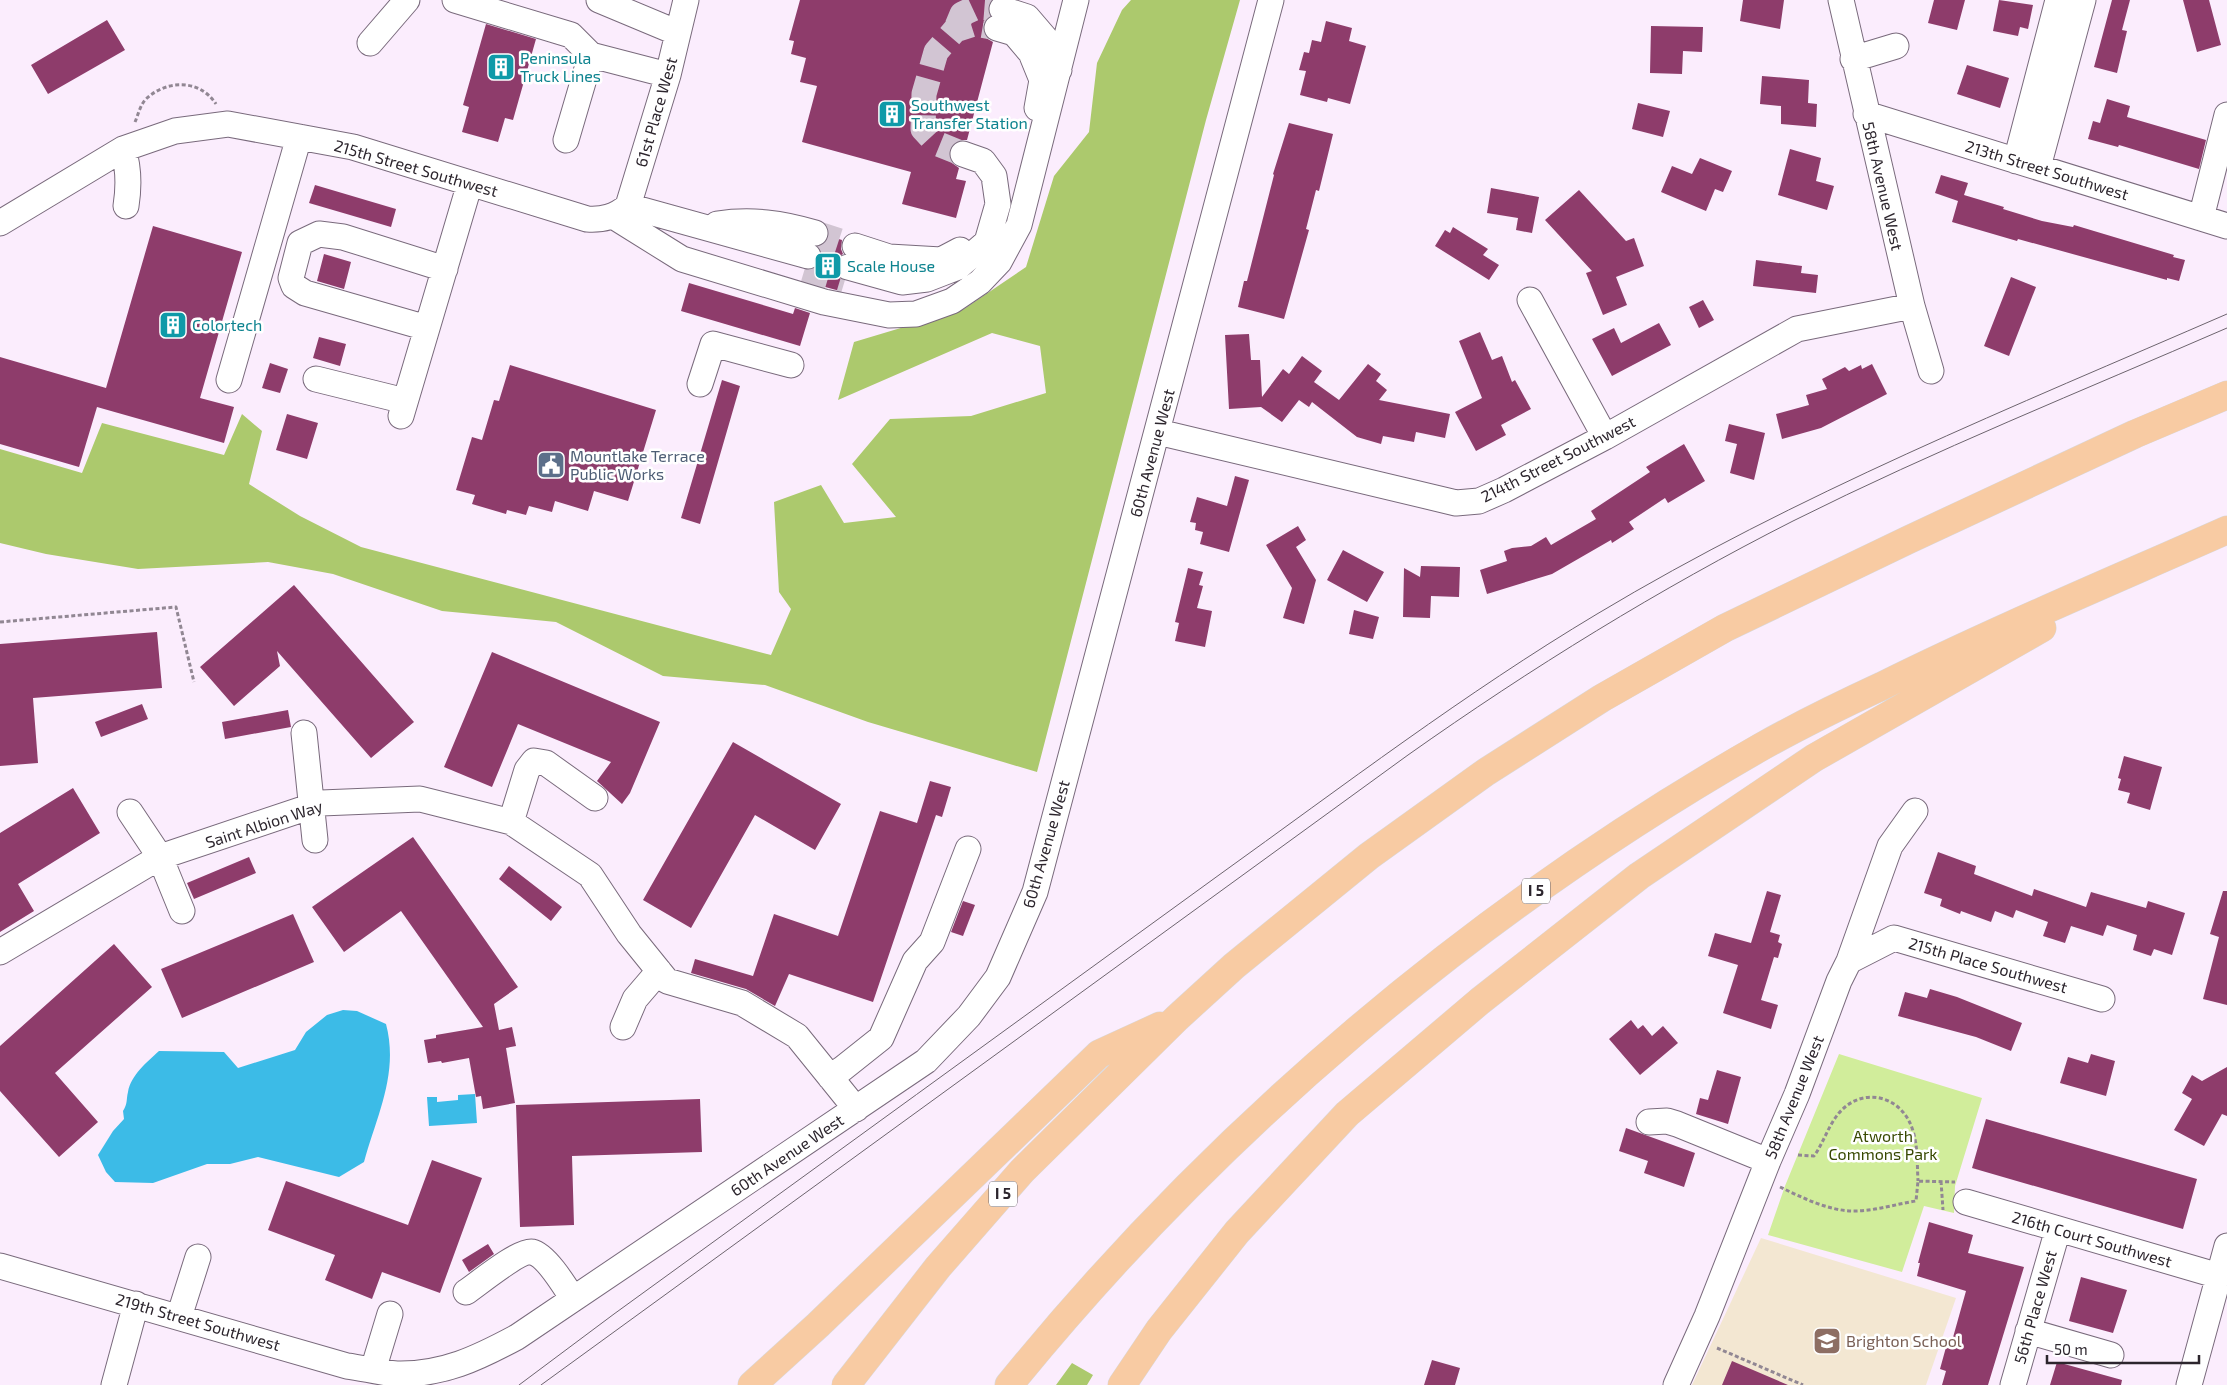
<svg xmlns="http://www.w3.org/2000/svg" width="2227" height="1385" viewBox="0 0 2227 1385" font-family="'Exo 2',sans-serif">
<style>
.education{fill:#f3e7d2}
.green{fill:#d1ed9b}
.forest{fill:#acc96d}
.water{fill:#3cbbe7}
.building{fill:#8e3c6b}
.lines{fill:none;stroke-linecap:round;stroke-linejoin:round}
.minor-tunnel{stroke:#d2c5d3;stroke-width:25;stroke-dasharray:25 12;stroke-linecap:butt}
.minor-casing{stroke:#796a7c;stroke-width:27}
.highway-casing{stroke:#d9d8d9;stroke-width:29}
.path{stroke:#918793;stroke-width:3;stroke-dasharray:4 2.5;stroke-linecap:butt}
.minor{stroke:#fff;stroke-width:25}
.highway{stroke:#f8cba3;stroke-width:28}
.tram{stroke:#6d646e;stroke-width:1}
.labels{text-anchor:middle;stroke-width:5;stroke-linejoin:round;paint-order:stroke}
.shield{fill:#fff;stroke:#6b666c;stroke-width:1}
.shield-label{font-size:15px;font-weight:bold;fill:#2c252d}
.culture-label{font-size:16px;fill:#0d838f;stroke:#fff;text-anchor:start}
.street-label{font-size:16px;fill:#2c252d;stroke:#fff}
.service-label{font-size:16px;fill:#4e5e75;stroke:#fff;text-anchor:start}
.park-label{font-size:16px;fill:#374800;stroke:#fff}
.education-label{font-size:16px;fill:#785e54;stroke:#fff;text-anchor:start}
</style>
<rect width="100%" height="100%" fill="#fbedfd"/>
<path class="education" d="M1761,1238L1956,1298L1926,1385H1692Z"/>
<path class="green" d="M1839,1054L1982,1098L1955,1186L1954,1213L1924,1206L1902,1272L1768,1235L1785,1186Z"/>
<path class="forest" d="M1131,0H1240L1206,120L1037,772L868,722L765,685L663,676L556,622L442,611L333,574L268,562L138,569L46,554L0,543V449L82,473L102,423L224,455L242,414L262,431L249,484L300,516L361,547L771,655L791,609L779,592L774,502L821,485L844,523L896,517L852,464L890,419L971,416L1046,393L1040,346L992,333L838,400L854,342L964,309L1026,267L1054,176L1089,132L1097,63L1122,10Z
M1072,1363L1093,1375L1087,1385H1056Z"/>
<path class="water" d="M343,1010L357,1011L386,1024C399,1073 377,1115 364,1162L339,1177L258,1157L230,1164H207L153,1183L115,1182L106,1172L98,1155L113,1131L124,1119L123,1111C128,1103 126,1100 128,1092C131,1075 147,1062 159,1051L224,1052L238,1068L295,1050L306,1032L327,1015Z
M475,1094L477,1123L429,1126L427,1097H437V1102L458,1100V1095Z"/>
<path class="building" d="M800,0H991L988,5L990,16L983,24V31L986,38L993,42L967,140H960L954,143L949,150V157L952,163L959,168L956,179L966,181L956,218L902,204L911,172L802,142L817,86L800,82L806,58L791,54L794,41L789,40Z
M1743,0H1784L1780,29L1740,21Z
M1934,0H1965L1957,30L1928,23Z
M1999,0L2033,5L2028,29L2020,27L2018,36L1993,31Z
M2112,0H2130L2122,30L2127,31L2117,73L2094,67Z
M2183,0H2209L2221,45L2197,52Z
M107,20L125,50L48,94L31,65Z
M1326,21L1352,28L1349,41L1366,46L1350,104L1328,98L1327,102L1300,95L1306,71L1299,70L1304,52L1309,53L1312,40L1321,42Z
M486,24L536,39L513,120L505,118L498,142L462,132L469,107L463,105Z
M1651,26L1703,27L1702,52L1683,51L1682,74L1650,73Z
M1967,65L2009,78L2000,108L1957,94Z
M1762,76L1809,80L1808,103L1817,104L1816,127L1781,124V106L1760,104Z
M2107,99L2130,106L2127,117L2206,140L2199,169L2119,145L2118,147L2088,139L2093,121L2100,123Z
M1638,103L1670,111L1663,137L1632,129Z
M1289,123L1333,134L1319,191L1316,190L1306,229L1309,230L1284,319L1238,307L1244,281H1247L1274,175L1273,174Z
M1790,149L1821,158L1816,181L1834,186L1827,210L1778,195Z
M1700,158L1732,171L1723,192L1715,189L1706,211L1661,192L1672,166L1692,174Z
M1941,175L1968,183L1964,195L2004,207L2003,209L2042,221L2073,227L2074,225L2174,255L2173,257L2185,260L2179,281L2167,278V280L2018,239L2017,241L1952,222L1958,201L1935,193Z
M315,185L396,209L391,227L309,203Z
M1491,188L1539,197L1532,233L1516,230L1518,218L1487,213Z
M1579,190L1626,241L1634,238L1644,266L1616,277L1627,305L1603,315L1586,273L1592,271L1545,220Z
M153,226L242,252L200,398L234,407L224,443L97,407L79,467L0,444V357L106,388Z
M1453,227L1488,249L1483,255L1499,265L1489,280L1435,246L1445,230L1450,233Z
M829,236L842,240L841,249L843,254L838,257L834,264V271L838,277L843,280L840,291L803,281L807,270L818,267L822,260V253L819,247L825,243Z
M324,254L351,262L344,289L317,281Z
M1756,260L1802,266L1801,273L1818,275L1816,293L1753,286Z
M2011,277L2036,287L2009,356L1984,346Z
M689,283L793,314L795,308L810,313L800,346L681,311Z
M1703,300L1714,320L1699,328L1689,307Z
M1659,323L1671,345L1612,376L1592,339L1614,328L1621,343Z
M1480,332L1492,360L1502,356L1512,382L1515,380L1531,409L1501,425L1506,435L1476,451L1455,412L1482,398L1459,341Z
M1249,334L1251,360H1260L1262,397L1283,369L1289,374L1302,356L1322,371L1314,382L1339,400L1368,364L1381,374L1376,381L1387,390L1379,400L1450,414L1445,438L1416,432L1414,442L1383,436L1381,444L1357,437L1312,402L1309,407L1299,400L1282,422L1261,407L1229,409L1225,335Z
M319,337L346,344L340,366L313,358Z
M270,363L288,369L280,393L262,388Z
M1872,364L1887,394L1821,428L1782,439L1776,414L1809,405L1806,395L1827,389L1822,379L1845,367L1849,371L1861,365L1862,369Z
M510,365L656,410L628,501L594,491L588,511L555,501L552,512L529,506L526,515L507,510L506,514L472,504L475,495L456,490L472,437L482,440L494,400L499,401Z
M722,380L740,386L700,524L681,518Z
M287,414L318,423L307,459L276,450Z
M1729,424L1765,433L1754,480L1730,473L1737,444L1725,441Z
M1684,444L1705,481L1668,503L1665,498L1629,522L1634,529L1612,543L1611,540L1552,574L1487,594L1480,570L1507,561L1504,551L1512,548L1531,546L1546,537L1551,545L1596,519L1591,511L1650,472L1646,467Z
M1235,476L1249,480L1229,552L1200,544L1203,532L1195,530L1196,523L1190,522L1197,497L1227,506Z
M1298,526L1306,540L1296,547L1316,580L1304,624L1283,618L1292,588L1266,545Z
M1343,550L1384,572L1367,602L1327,580Z
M1421,566L1460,567L1459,597L1431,596L1430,618L1403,617L1404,568L1420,577Z
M1188,568L1203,572L1199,585L1203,586L1197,608L1212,611L1205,647L1175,641L1179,623L1175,622Z
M294,585L414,722L371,758L277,651L280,666L234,706L200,667Z
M1354,610L1379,617L1373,639L1349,634Z
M157,632L162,688L33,698L38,763L0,766V644Z
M492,652L660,722L630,793L622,804L597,781L611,762L518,724L492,787L444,767Z
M142,704L148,719L101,737L95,722Z
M288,710L291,727L225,739L222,722Z
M733,742L841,804L815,850L755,815L691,928L643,900Z
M2124,756L2162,767L2150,810L2127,803L2130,793L2118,790L2121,779L2118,778Z
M930,781L951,787L942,817L936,815L873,1002L789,974L775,1006L746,989L691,973L695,959L753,976L774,914L838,936L880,811L917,823Z
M73,788L100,833L18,884L34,911L0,932V833Z
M413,837L518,987L494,1004L499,1030L512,1027L516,1046L506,1048L515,1103L483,1109L481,1096L476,1097L469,1058L442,1063L441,1061L428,1063L424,1040L436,1038V1035L483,1027L401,911L344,952L312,907Z
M1938,852L1976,866L1974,874L2032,896L2034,889L2086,907L2091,892L2146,908L2148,901L2185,913L2172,955L2154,949L2151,956L2133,950L2137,935L2107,925L2103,936L2071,926L2065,943L2043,936L2048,922L2016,910L2013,918L1995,911L1991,922L1961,911L1960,914L1940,906L1942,899L1924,893Z
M249,857L256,873L194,899L187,883Z
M509,866L562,907L551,921L499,879Z
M1767,891L1781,895L1770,932L1780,935L1778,942L1782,944L1778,958L1774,957L1761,1000L1778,1005L1771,1029L1723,1013L1738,965L1708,956L1715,933L1751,943Z
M2223,891H2227V1005L2203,999L2219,937L2210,934Z
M963,901L975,905L963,936L951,932Z
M293,914L314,962L182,1018L161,969Z
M114,944L152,987L55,1073L98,1122L59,1157L0,1091V1046Z
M1930,989L1957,997L2022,1023L2011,1051L1976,1037L1898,1016L1905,992L1927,998Z
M1631,1020L1638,1029L1643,1025L1652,1036L1663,1026L1678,1043L1640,1075L1609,1039Z
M2091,1054L2115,1061L2106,1096L2060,1083L2068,1057L2088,1063Z
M2227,1067V1116L2222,1114L2204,1146L2174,1130L2192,1099L2182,1093L2192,1075L2202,1081Z
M1717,1070L1741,1077L1728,1124L1696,1114L1700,1098L1708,1100Z
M700,1099L702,1152L572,1156L574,1225L520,1227L516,1105Z
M1986,1119L2197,1179L2183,1229L1972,1168Z
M1626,1128L1695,1153L1684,1187L1644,1173L1648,1161L1619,1151Z
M432,1160L482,1178L440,1293L382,1272L372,1299L325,1280L335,1255L268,1230L286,1181L408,1225Z
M1929,1222L1973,1235L1968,1253L2024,1267L1988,1385H1942L1946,1371L1940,1369L1948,1340L1952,1341L1966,1291L1917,1276L1920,1263H1918Z
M488,1244L494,1254L469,1272L462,1260Z
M2081,1277L2127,1290L2113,1333L2069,1321Z
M1432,1360L1460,1368L1455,1385H1424Z
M1732,1361L1788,1385H1722Z
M2057,1362L2122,1380L2121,1385H2050Z"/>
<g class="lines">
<path class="minor-tunnel" d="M957,26L962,14L977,7L1002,9
M963,154L936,143L923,129L924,94L936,52L955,30L974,24L997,28
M815,233L855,246
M808,256L848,267
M802,278L842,290"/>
<defs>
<path id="minor" d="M455,0L571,35L591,55
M599,0L678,33
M1841,0L1912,306L1931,371
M1002,9L1027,17L1045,38L1059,70
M997,28L1014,33L1031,53L1042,80L1037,108
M370,43L407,0
M1853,59L1896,46
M1866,114L2227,226
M566,140L591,55L668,75
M123,149C129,168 129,187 126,206
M2016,161L2058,0
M2038,167L2083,0
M628,206L808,256
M613,216L682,259L824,302L889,315L916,314L952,301L980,282L999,262L1019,225L1076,0
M2201,218L2227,115
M0,223L123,149L175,131L228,124L353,147L587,219C603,220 615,217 628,206L668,75L686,0
M717,224C752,219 782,223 815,233
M855,246L889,257L941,260L960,250
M848,267L902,282L927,279L958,267L987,242L998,204L994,176L983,161L963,154
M1530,300L1605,437
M427,328L305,293L294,286L291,278L300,243L319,234L343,237L445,269
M316,379L405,401
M229,380L299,137
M700,384L713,344L791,365
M401,416L470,183
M1158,432L1456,503L1479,501L1504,490L1605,437L1797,329L1912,306
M304,733L315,840
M130,812L160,857L182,911
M511,822L527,770L534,761L546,763L595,798
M0,952L160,857L321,803L420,799L511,822L590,875L629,934L667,981L742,1003L797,1036L856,1109
M1849,961L1894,938L2102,999
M623,1027L635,999L659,971
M830,1077L842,1069L881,1038L915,961L932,942L968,849
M1649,1122L1667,1121L1677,1124L1768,1161
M1966,1202L2219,1276
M0,1266L347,1366C363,1368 381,1373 397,1374C443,1375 478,1358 517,1337L926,1061L969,1016L998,977L1035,892L1271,0
M466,1292C478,1284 519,1250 532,1252C546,1255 566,1288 573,1299
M179,1317L198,1257
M2028,1331L2111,1355
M373,1370L390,1314
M114,1385L136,1304
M1676,1385L1707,1316L1768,1161L1797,1094L1839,981L1849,961L1890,846L1915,811
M2013,1385L2058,1229
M2189,1385L2227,1246"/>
<path id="highway" d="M752,1385L818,1325L1099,1054L1160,1026
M846,1385L938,1267L1022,1171L1177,1018L1234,966L1369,856L1486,772L1602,698L1725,628L1908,540L2135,434L2227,395
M1009,1385C1217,1129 1474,911 1761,747C1800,725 1841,705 1882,686C1995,630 2112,581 2227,530
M1122,1385L1159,1330L1237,1232L1347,1114L1480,1001L1639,876L1814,758L2042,628"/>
</defs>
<use href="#minor" class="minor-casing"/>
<use href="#highway" class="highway-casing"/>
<path class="path" d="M135,122C138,115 140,106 145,100C165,80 199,78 216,104
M0,622L176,607L194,682
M1798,1155L1814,1156C1824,1142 1828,1126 1839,1113C1863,1085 1903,1096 1913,1131C1918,1147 1917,1164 1918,1181
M1941,1181L1943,1210
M1780,1187C1803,1198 1829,1211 1854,1211C1875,1211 1896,1204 1916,1201L1918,1181L1955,1182
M1717,1348L1803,1385"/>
<use href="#minor" class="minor"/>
<use href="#highway" class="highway"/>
<path class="tram" d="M519,1385L614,1314C816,1168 1017,1021 1219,875C1343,786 1465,693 1597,614C1797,494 2013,407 2227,314
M541,1385L1408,755C1531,668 1659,589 1793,521C1935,450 2082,391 2227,328"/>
</g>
<defs>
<symbol id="building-square" viewBox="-11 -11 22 22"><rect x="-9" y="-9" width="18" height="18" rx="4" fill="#0f9aa8" stroke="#fff"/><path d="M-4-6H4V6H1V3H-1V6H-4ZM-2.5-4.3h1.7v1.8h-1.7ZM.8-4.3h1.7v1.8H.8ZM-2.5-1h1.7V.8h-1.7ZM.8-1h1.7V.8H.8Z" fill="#fff"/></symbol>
<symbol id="civic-square" viewBox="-11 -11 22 22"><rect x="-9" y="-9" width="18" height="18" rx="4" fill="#5c6f8a" stroke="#fff"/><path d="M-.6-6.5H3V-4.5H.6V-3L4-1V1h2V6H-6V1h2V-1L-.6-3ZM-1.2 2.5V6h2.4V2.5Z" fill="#fff"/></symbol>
<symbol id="school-square" viewBox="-11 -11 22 22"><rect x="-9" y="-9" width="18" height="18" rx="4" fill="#8d6e63" stroke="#fff"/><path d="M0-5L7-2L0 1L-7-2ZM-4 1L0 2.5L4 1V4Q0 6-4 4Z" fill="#fff"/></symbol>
</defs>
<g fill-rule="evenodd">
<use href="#building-square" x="485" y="51" width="32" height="32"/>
<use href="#building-square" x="876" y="98" width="32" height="32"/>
<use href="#building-square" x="812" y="250" width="32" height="32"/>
<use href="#building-square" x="157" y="309" width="32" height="32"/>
<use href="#civic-square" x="535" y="449" width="32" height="32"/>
<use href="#school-square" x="1811" y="1325" width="32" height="32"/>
</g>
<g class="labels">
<g class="shield">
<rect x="1522" y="878.5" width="28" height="25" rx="4"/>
<rect x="989" y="1181.5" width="28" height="25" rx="4"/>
</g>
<g class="shield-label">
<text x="1536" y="896">I 5</text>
<text x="1003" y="1199">I 5</text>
</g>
<g class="culture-label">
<text x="520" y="64">Peninsula<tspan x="520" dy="18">Truck Lines</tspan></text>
<text x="911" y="111">Southwest<tspan x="911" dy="18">Transfer Station</tspan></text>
<text x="847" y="272">Scale House</text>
<text x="192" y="331">Colortech</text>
</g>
<g class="street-label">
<text transform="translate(656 112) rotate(-74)" y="6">61st Place West</text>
<text transform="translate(416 168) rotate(16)" y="6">215th Street Southwest</text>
<text transform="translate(2047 170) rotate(17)" y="6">213th Street Southwest</text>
<text transform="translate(1883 186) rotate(77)" y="6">58th Avenue West</text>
<text transform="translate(1152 453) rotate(-75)" y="6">60th Avenue West</text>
<text transform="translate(1558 459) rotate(-27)" y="6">214th Street Southwest</text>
<text transform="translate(264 824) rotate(-18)" y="6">Saint Albion Way</text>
<text transform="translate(1046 844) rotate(-74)" y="6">60th Avenue West</text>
<text transform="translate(1988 965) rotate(16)" y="6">215th Place Southwest</text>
<text transform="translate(1794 1097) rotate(-68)" y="6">58th Avenue West</text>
<text transform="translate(787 1155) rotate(-34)" y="6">60th Avenue West</text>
<text transform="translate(2092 1239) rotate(16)" y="6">216th Court Southwest</text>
<text transform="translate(2035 1307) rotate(-74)" y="6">56th Place West</text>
<text transform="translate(198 1322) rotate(16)" y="6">219th Street Southwest</text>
</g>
<g class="service-label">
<text x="570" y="462">Mountlake Terrace<tspan x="570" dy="18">Public Works</tspan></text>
</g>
<g class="park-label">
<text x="1883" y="1142">Atworth<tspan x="1883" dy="18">Commons Park</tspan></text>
</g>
<g class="education-label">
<text x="1846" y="1347">Brighton School</text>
</g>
</g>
<path d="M2047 1355v8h152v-8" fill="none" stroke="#2c252d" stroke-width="2.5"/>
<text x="2054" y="1355" font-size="15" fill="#2c252d" stroke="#ffffff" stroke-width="4" paint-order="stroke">50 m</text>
</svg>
